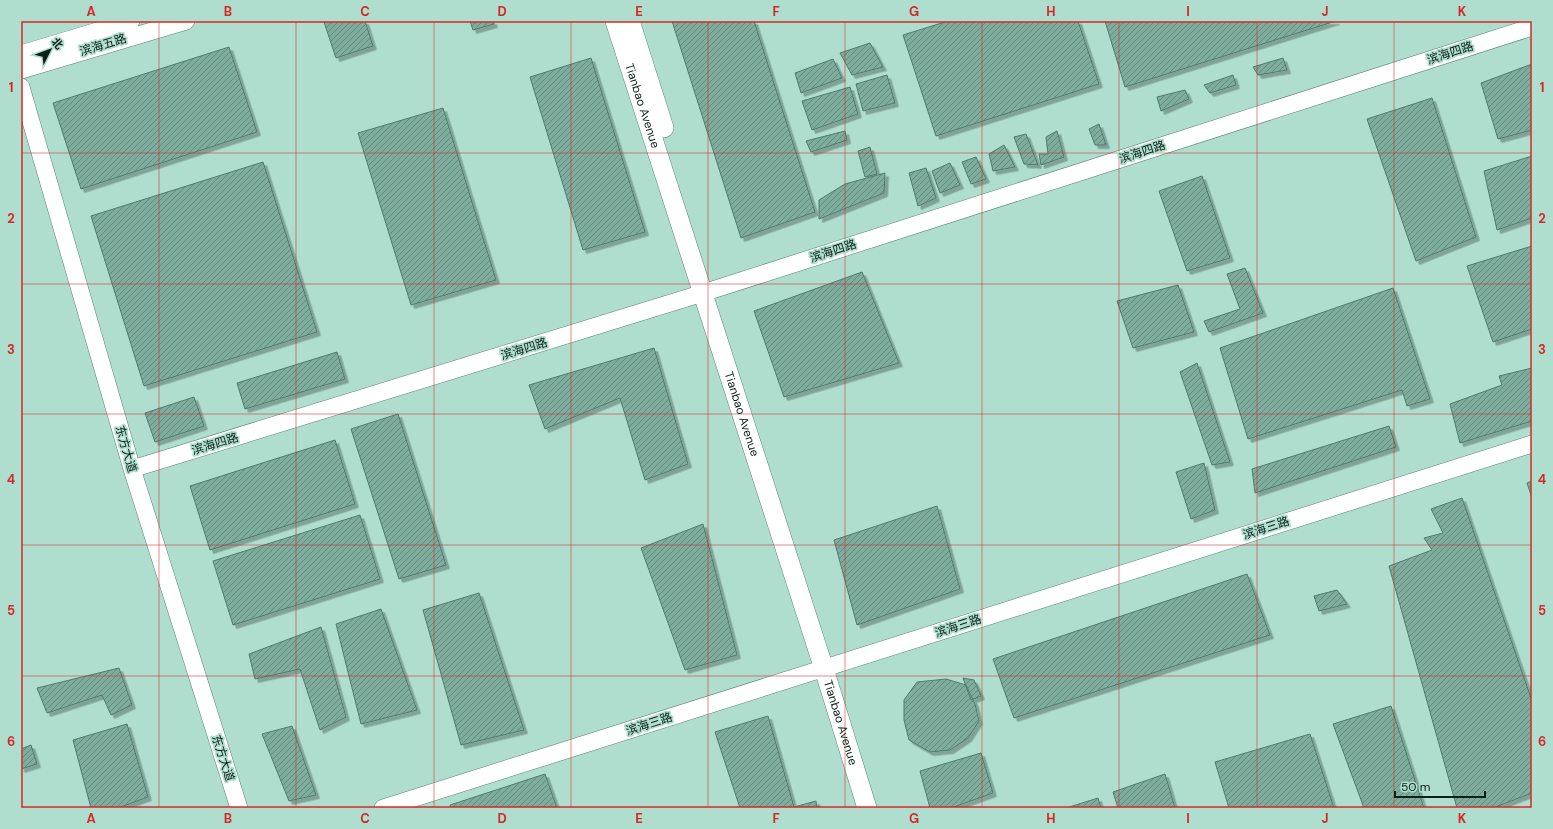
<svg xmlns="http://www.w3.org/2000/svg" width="1553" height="829" viewBox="0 0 1553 829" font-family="'DM Sans','Noto Sans SC',sans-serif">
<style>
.building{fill:url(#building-hatch);stroke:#4e7b6d;filter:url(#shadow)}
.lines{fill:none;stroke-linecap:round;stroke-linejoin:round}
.tertiary-casing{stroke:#588477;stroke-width:18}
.secondary-casing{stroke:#588477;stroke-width:20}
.tertiary{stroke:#fff;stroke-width:17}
.secondary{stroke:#fff;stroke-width:19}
.grid{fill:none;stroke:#d62828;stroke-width:1;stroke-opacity:0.55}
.labels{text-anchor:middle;stroke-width:3.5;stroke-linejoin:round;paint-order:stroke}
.street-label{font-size:12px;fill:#0d1f1a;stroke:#afdecf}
.neatline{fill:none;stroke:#d62828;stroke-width:1.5}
.grid-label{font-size:13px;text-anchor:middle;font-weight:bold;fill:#d62828}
</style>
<defs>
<pattern id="building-hatch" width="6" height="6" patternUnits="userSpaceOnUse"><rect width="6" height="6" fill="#7eac9d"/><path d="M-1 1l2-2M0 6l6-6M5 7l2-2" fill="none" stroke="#668b7f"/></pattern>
<filter id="shadow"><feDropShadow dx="3.5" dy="3.5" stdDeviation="0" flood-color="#0004"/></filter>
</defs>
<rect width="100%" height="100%" fill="#afdecf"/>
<path class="building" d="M328,21H365L373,46L336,58L324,22Z
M470,21H493L494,24L473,30Z
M672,21H754L815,212L741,238Z
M948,21H1078L1099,84L936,136L903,35Z
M1105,21H1336L1125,87Z
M870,43L883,67L852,75L840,53Z
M229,47L257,132L81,189L53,103Z
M591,58L645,232L583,250L530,77Z
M1283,58L1287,70L1258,75L1253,67Z
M833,59L842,78L801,93L795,73Z
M1532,64V130L1498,139L1481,83Z
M887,75L895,103L863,111L856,84Z
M1233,75L1236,85L1210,93L1204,85Z
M850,87L858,114L812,130L802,101Z
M1185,90L1189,99L1161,111L1157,97Z
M1432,98L1476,237L1416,261L1367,119Z
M443,108L496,280L411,305L358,133Z
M1099,124L1106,145H1095L1089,129Z
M845,131L847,140L811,152L806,141Z
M1057,131L1064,157L1041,165L1039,154H1048L1046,137Z
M1026,134L1038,165L1024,164L1014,137Z
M1004,145L1015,167L993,171L989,154Z
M870,147L877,174L865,177L858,151Z
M1532,156V218L1497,230L1484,171Z
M976,157L986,179L971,184L962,162Z
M263,162L317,332L144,386L91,216Z
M950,163L960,185L940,193L932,171Z
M926,168L936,198L918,206L909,173Z
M885,173L884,193L819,219V200L845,184Z
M1202,176L1230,258L1187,271L1159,191Z
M1532,246V329L1493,342L1467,266Z
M1245,268L1263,313L1209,332L1204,321L1240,309L1227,274Z
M862,272L899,363L784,397L754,311Z
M1178,285L1194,332L1133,348L1117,301Z
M1393,288L1430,399L1407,406L1402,390L1248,439L1220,348Z
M654,348L688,464L645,480L620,398L545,429L529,385Z
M337,352L345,379L245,409L237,383Z
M1197,363L1230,462L1212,465L1180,372Z
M1532,368V421L1460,443L1450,404L1502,385L1499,376Z
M194,397L204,426L155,442L145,413Z
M398,414L446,565L399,579L351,429Z
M1389,426L1396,447L1255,493L1252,469Z
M335,440L355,504L210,550L190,486Z
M1204,463L1215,510L1191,519L1176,472Z
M1532,481V498L1527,483Z
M1462,498L1532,701V793L1493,808H1457L1389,566L1432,550L1424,538L1443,533L1431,509Z
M937,506L960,589L857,625L834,540Z
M360,515L380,579L233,625L213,561Z
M703,524L737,655L685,670L641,548Z
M1247,574L1270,635L1014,718L993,659Z
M1337,590L1347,604L1319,611L1314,596Z
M479,593L524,730L461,745L423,610Z
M381,609L417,710L361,724L336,624Z
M321,627L346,717L320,730L300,669L255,679L249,654Z
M119,668L132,705L111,715L102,695L47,713L37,688Z
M963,678L974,680L981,696L971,700Z
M946,679L966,685L975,704L979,721L968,738L950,750L930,752L909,740L904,720V700L917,682Z
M1391,706L1424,808H1364L1333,724Z
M768,716L794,807L816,801L817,808H740L715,732Z
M127,724L148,797L118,808H91L73,740Z
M292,726L316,795L289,801L262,734Z
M1310,734L1334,808H1229L1215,762Z
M31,745L37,764L21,769V749Z
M981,753L993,793L951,808H930L920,771Z
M545,774L557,808H451L450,805Z
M1165,774L1175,808H1118L1113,792Z
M1098,798L1101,808H1066Z"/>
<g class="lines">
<defs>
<path id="tertiary" d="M21,54L131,21
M21,70L186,21
M21,87L132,469L239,808
M132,469L703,293L1532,27
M383,808L1532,444"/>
<g id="secondary">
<path id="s1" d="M615,21L824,669L867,808"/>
<path d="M630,21L664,128"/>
</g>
</defs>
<use href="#tertiary" class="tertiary-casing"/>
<use href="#secondary" class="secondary-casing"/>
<use href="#tertiary" class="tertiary"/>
<use href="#secondary" class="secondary"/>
</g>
<path class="grid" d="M159,21V808M296,21V808M434,21V808M571,21V808M708,21V808M845,21V808M982,21V808M1119,21V808M1257,21V808M1394,21V808M21,153H1532M21,284H1532M21,414H1532M21,545H1532M21,676H1532"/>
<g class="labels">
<g class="street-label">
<text transform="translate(103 45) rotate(-17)" y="4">滨海五路</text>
<text transform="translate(1450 53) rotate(-18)" y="4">滨海四路</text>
<text dy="4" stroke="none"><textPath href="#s1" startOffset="89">Tianbao Avenue</textPath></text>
<text transform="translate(1142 152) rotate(-18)" y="4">滨海四路</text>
<text transform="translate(833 251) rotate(-18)" y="4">滨海四路</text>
<text transform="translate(524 349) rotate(-17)" y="4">滨海四路</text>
<text dy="4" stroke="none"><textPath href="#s1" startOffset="413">Tianbao Avenue</textPath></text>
<text transform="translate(215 444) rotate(-17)" y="4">滨海四路</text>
<text transform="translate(126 449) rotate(74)" y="4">东方大道</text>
<text transform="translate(1266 528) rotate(-18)" y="4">滨海三路</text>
<text transform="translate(958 626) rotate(-18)" y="4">滨海三路</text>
<text dy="4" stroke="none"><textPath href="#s1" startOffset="737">Tianbao Avenue</textPath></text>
<text transform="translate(649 724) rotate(-18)" y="4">滨海三路</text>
<text transform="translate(223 758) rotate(72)" y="4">东方大道</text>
</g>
</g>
<rect width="1553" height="829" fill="none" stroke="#afdecf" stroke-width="44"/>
<g transform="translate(50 50) rotate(48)" stroke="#afdecf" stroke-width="3" paint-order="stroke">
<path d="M0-3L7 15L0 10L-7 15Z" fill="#0d1f1a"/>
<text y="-6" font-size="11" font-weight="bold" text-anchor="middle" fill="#0d1f1a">北</text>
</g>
<path d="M1395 791v6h90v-6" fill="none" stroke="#0d1f1a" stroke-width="2"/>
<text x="1401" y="791" font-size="12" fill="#0d1f1a" stroke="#afdecf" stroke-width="3" paint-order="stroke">50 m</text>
<rect x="22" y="22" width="1509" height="785" class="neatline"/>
<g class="grid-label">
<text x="91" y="16">A</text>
<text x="228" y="16">B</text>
<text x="365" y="16">C</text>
<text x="502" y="16">D</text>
<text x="639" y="16">E</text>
<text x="776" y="16">F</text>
<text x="914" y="16">G</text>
<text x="1051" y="16">H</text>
<text x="1188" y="16">I</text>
<text x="1325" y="16">J</text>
<text x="1462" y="16">K</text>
<text x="11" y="92">1</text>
<text x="1542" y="92">1</text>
<text x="11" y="223">2</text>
<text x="1542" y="223">2</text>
<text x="11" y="354">3</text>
<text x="1542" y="354">3</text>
<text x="11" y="484">4</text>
<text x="1542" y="484">4</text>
<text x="11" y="615">5</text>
<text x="1542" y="615">5</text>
<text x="11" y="746">6</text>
<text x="1542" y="746">6</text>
<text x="91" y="823">A</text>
<text x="228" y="823">B</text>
<text x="365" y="823">C</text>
<text x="502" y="823">D</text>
<text x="639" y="823">E</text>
<text x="776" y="823">F</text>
<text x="914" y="823">G</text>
<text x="1051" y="823">H</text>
<text x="1188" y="823">I</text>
<text x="1325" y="823">J</text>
<text x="1462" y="823">K</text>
</g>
</svg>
